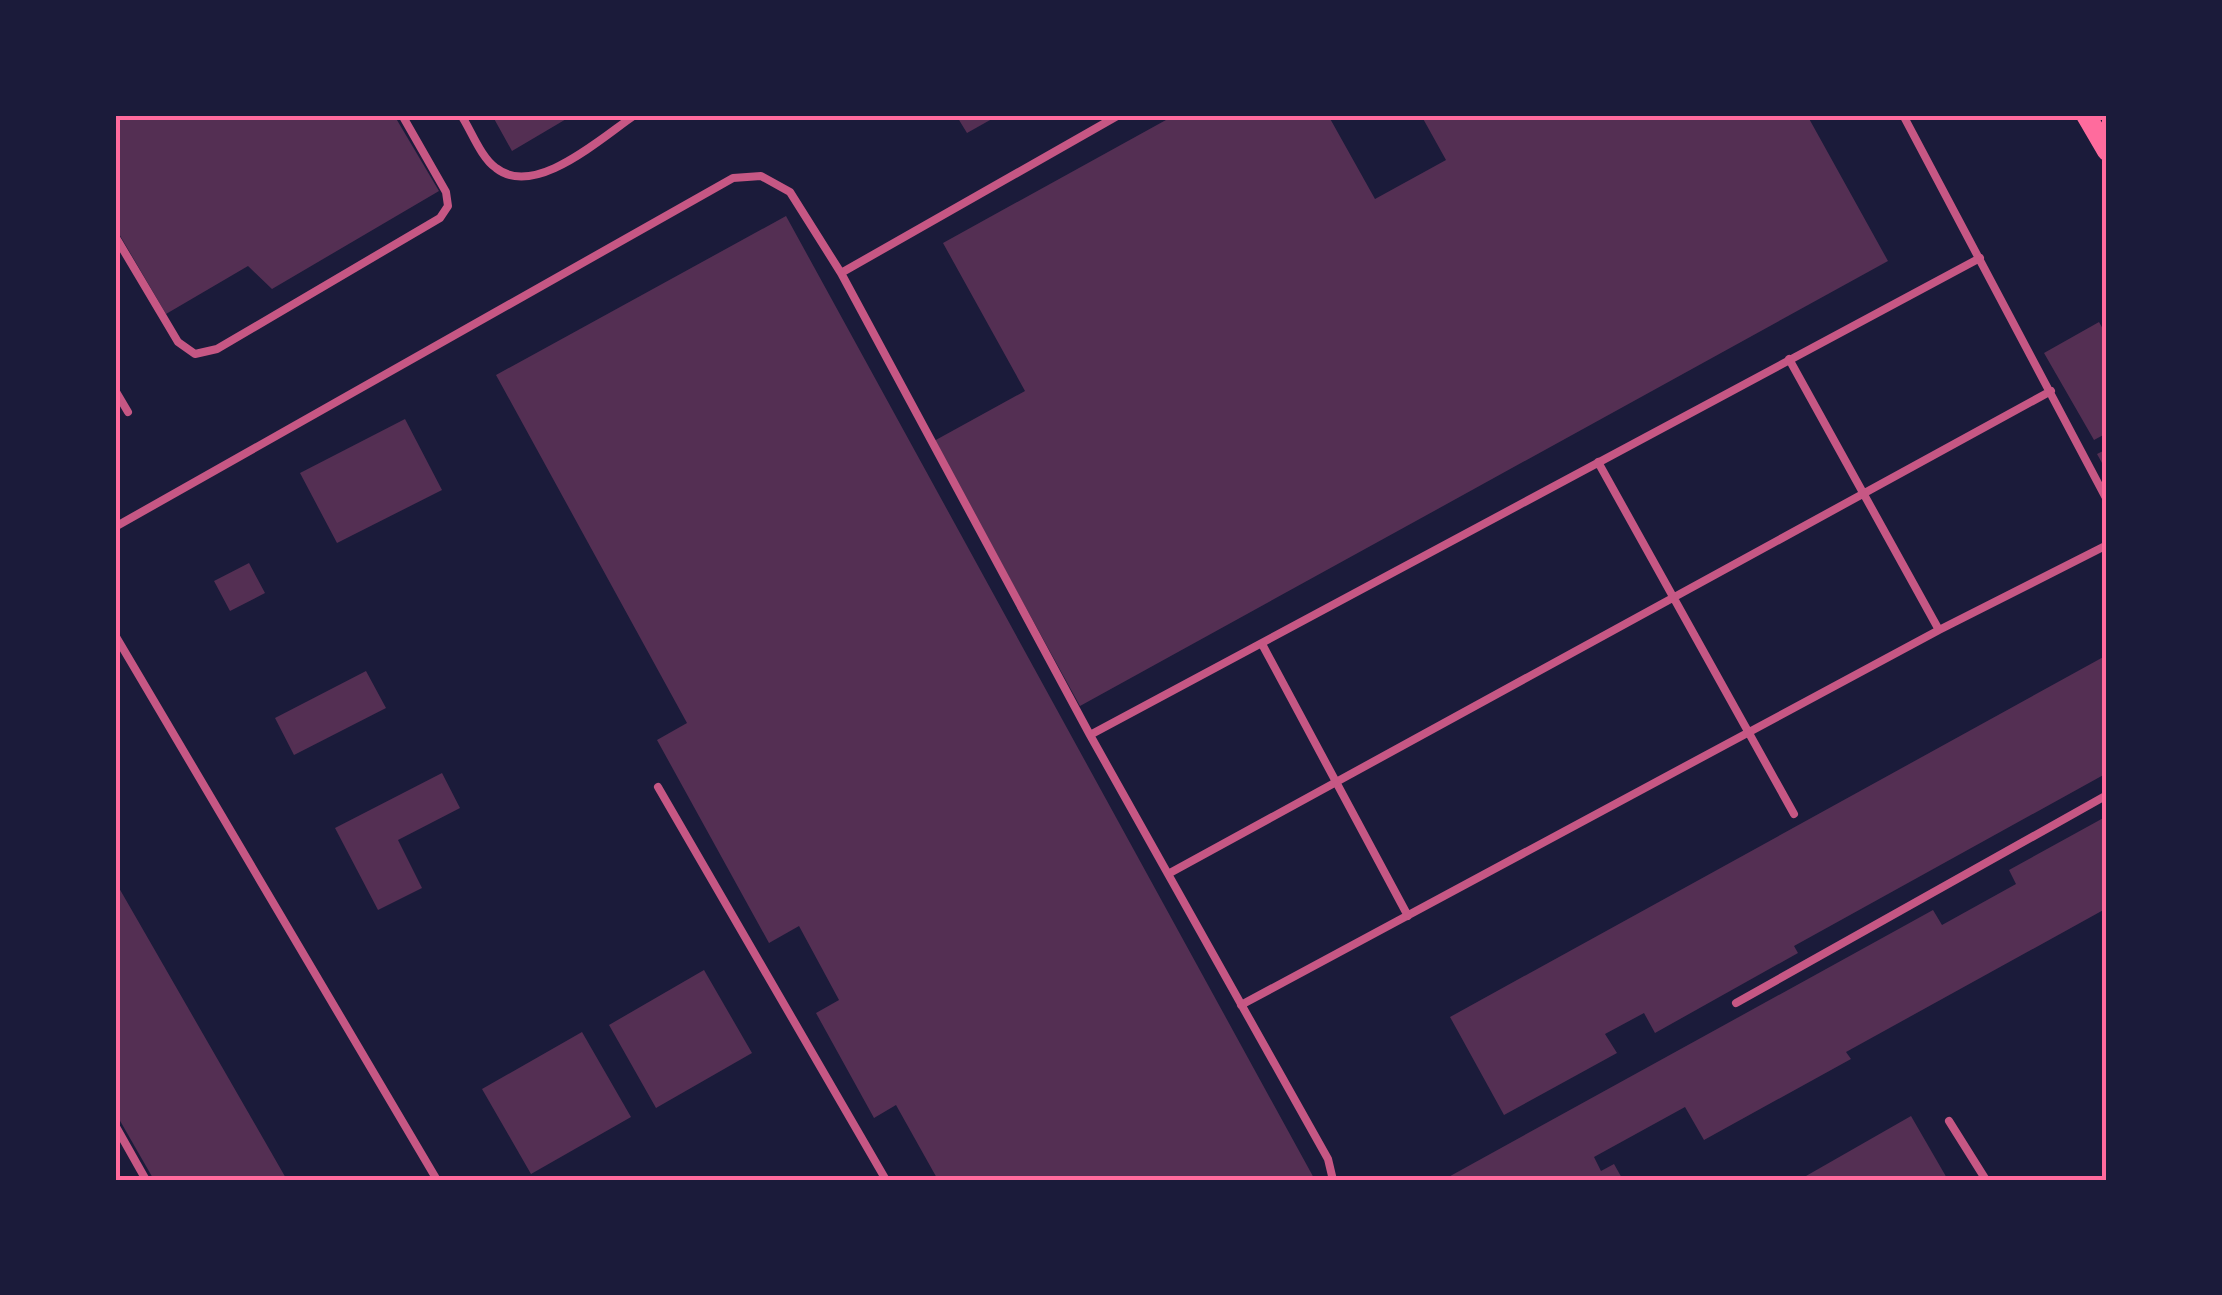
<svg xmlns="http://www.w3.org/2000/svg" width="2222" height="1295" viewBox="0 0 2222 1295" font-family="'Open Sans',sans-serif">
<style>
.building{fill:#542f53}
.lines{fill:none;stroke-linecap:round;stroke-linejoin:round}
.service{stroke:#c65784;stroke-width:8}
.secondary{stroke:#ff6b9d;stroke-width:20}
.neatline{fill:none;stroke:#ff6b9d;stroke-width:4}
</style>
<rect width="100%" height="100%" fill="#1b1b3a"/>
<path class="building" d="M115,115H394L439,191L272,289L248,266L166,314L115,227Z
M492,115H573L512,151Z
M956,115H999L967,133Z
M1175,115H1328L1375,199L1446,160L1421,115H1807L1888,261L1080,706L934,441L1025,391L943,243Z
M786,216L1315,1180H938L896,1105L874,1118L816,1013L839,1000L799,926L769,943L657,740L687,723L496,375Z
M2099,322L2107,336V433L2094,440L2044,353Z
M405,419L442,490L337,543L300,473Z
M2107,449V472L2097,454Z
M249,563L265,593L230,611L214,581Z
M2107,655V773L1794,946L1798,953L1655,1033L1644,1013L1605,1034L1617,1053L1504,1115L1450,1017Z
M366,671L386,708L294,755L275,718Z
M442,773L460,808L398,840L422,888L378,910L335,828Z
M2107,816V908L1846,1052L1851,1059L1704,1140L1685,1107L1594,1157L1601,1171L1614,1164L1623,1180H1443L1933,910L1942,925L2016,884L2009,870Z
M115,881L153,947L287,1180H154L115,1112Z
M704,970L752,1053L656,1108L609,1025Z
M582,1032L631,1117L531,1174L482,1089Z
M1911,1116L1948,1180H1799Z"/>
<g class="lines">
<path class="service" d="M461,115C471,130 481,158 496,168C535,199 602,137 635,115
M1119,115L841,273L1090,735L1328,1159L1333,1180
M1903,115L2107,500
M115,236L178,342L195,354L217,349L440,218L448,206L446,192L402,115
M1789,359L1939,630
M115,390L128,412
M1598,462L1794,814
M115,527L733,178L761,176L790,192L841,273
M115,635L437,1180
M1262,644L1408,916
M1090,735L1980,258
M658,787L886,1180
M1168,874L2051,391
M1736,1003L2107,795
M1241,1005L1939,630L2107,545
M1949,1121L1986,1180
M115,1125L146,1180"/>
<path class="secondary" d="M2086,115L2107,151"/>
</g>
<rect width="2222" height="1295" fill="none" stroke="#1b1b3a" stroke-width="235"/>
<rect x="118" y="118" width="1986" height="1060" class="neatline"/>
</svg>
